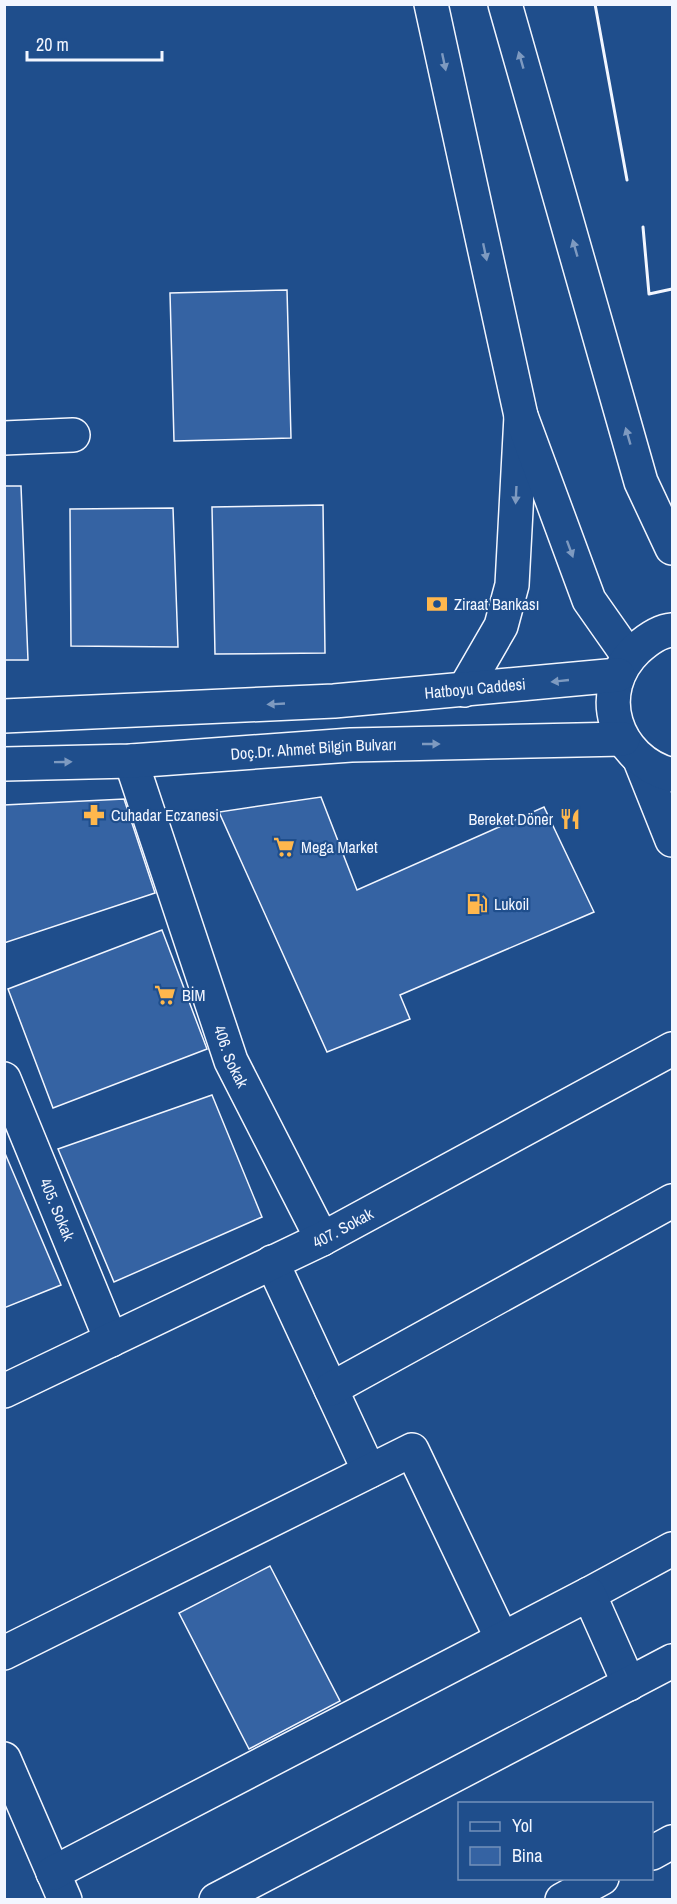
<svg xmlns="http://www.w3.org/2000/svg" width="677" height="1904" viewBox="0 0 677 1904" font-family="'Archivo Narrow',sans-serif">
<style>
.building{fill:#3563a3;stroke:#f2f6ff;stroke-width:1.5}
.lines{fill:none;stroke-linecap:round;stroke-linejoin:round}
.minor-casing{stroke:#f2f6ff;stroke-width:36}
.tertiary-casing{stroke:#f2f6ff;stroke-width:36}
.secondary-casing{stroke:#f2f6ff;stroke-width:36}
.minor{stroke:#1f4e8c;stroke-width:33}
.tertiary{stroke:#1f4e8c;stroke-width:33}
.secondary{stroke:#1f4e8c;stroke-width:33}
.wall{stroke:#f2f6ff;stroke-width:3}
.oneway{fill:#7e9ac0}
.labels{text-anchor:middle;stroke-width:4.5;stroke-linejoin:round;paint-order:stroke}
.poi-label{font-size:16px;fill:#f2f6ff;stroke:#1f4e8c;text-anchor:start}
.street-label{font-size:16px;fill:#f2f6ff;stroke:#1f4e8c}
</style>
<rect width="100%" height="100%" fill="#1f4e8c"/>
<path class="building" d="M287,290L291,438L174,441L170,293Z
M4,486H21L28,660H4Z
M323,505L325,653L215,654L212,507Z
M173,508L178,647L71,646L70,509Z
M321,797L357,890L544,807L594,912L400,995L410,1019L327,1052L219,812Z
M124,799L155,893L4,943V805Z
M162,930L207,1049L53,1108L8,989Z
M212,1095L262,1217L114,1282L58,1149Z
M4,1151L61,1285L4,1308Z
M270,1566L340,1701L249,1749L179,1613Z"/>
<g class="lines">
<defs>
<g id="minor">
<path d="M4,438L73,435"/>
<path id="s1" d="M131,761L231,1061L322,1239"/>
<path id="s2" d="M4,1079L111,1340"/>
<path d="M272,1262L369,1471"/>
<path d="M331,1389L672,1201"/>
<path id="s3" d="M4,1391L322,1239L672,1049"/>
<path d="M589,1594L672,1549"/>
<path d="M4,1653L412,1450L502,1639"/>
<path d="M4,1759L65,1900"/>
<path d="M652,1853L672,1842"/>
<path d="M53,1873L589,1594L629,1684"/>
<path d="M216,1900L672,1661"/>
<path d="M562,1900L602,1878"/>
</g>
<path id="tertiary" d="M464,690L501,626L512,585L521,416
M640,760L672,840"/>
<g id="secondary">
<path d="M431,4L521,416L589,600L629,657"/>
<path d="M505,4L641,482L672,548"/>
<path d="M672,630C659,631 647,640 637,649C592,692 615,760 672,775"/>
<path id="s4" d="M4,716L334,701L618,675"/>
<path id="s5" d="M4,764L131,761L351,745L623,739"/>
</g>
</defs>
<use href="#minor" class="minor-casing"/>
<use href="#tertiary" class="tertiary-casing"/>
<use href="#secondary" class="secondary-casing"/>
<use href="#minor" class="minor"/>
<use href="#tertiary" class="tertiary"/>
<use href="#secondary" class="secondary"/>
<path class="wall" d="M595,4L627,180
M643,227L649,294L672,289"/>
</g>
<defs><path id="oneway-solid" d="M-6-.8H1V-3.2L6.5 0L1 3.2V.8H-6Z" transform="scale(1.5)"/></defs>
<g class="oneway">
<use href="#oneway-solid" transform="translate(521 60) rotate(-106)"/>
<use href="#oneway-solid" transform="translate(444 62) rotate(78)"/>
<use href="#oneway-solid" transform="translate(575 248) rotate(-106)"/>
<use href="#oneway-solid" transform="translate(485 252) rotate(78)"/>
<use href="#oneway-solid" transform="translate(628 436) rotate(-106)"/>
<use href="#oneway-solid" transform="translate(516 495) rotate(93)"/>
<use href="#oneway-solid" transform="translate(570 549) rotate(70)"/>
<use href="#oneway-solid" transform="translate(560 681) rotate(174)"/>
<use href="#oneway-solid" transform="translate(276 704) rotate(177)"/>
<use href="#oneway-solid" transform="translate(431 744)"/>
<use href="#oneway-solid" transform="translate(63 762) rotate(-1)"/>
</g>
<defs>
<symbol id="bank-bare" viewBox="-9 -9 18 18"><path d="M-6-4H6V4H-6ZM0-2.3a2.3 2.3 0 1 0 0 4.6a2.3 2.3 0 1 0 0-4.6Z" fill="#ffb74d" stroke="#1f4e8c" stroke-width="2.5" paint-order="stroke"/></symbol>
<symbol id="pharmacy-bare" viewBox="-9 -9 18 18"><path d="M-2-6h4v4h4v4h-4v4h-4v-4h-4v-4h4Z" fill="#ffb74d" stroke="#1f4e8c" stroke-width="2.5" paint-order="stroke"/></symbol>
<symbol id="restaurant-bare" viewBox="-9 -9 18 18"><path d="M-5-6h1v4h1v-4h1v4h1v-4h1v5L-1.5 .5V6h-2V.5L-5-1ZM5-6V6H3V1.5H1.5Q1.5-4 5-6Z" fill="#ffb74d" stroke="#1f4e8c" stroke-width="2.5" paint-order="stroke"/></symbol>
<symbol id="supermarket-bare" viewBox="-9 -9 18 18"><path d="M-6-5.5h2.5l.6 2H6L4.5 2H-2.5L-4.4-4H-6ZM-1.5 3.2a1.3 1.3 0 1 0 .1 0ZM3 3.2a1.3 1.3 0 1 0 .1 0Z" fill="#ffb74d" stroke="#1f4e8c" stroke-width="2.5" paint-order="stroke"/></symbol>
<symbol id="fuel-bare" viewBox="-9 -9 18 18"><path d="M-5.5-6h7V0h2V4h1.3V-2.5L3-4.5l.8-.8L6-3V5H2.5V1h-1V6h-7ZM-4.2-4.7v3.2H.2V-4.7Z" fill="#ffb74d" stroke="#1f4e8c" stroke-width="2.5" paint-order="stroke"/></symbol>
</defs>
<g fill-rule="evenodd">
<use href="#bank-bare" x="422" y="589" width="30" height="30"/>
<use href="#pharmacy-bare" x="79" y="800" width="30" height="30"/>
<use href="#restaurant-bare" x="555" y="804" width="30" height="30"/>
<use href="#supermarket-bare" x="269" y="832" width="30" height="30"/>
<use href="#fuel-bare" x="462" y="889" width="30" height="30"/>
<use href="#supermarket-bare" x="150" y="980" width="30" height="30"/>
</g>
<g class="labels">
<g class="poi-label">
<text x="454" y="610">Ziraat Bankası</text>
<text x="111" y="821">Cuhadar Eczanesi</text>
<text x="553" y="825" text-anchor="end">Bereket Döner</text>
<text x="301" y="853">Mega Market</text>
<text x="494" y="910">Lukoil</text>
<text x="182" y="1001">BİM</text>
</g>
<g class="street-label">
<text dy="6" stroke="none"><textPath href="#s4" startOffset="472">Hatboyu Caddesi</textPath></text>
<text dy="6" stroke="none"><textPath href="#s5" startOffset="310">Doç.Dr. Ahmet Bilgin Bulvarı</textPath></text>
<text dy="6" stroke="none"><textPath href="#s1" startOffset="312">406. Sokak</textPath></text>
<text dy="6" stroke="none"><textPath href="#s2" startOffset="141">405. Sokak</textPath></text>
<text dy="6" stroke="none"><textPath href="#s3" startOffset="376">407. Sokak</textPath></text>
</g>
</g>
<rect width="677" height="1904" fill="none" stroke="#f2f6ff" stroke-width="12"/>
<rect x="458" y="1802" width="195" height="78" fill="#1f4e8c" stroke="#7391ba" stroke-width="1.5"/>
<rect x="470" y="1822" width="30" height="9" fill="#1f4e8c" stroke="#7391ba" stroke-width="1.5"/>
<text x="512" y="1832" font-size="18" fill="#f2f6ff">Yol</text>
<rect x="470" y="1847" width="30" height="18" fill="#3563a3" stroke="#7391ba" stroke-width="1.5"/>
<text x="512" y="1862" font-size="18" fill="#f2f6ff">Bina</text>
<path d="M27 51v9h135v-9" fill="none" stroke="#f2f6ff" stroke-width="3"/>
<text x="36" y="51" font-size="18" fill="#f2f6ff" stroke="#1f4e8c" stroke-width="4.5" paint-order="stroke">20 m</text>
</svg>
